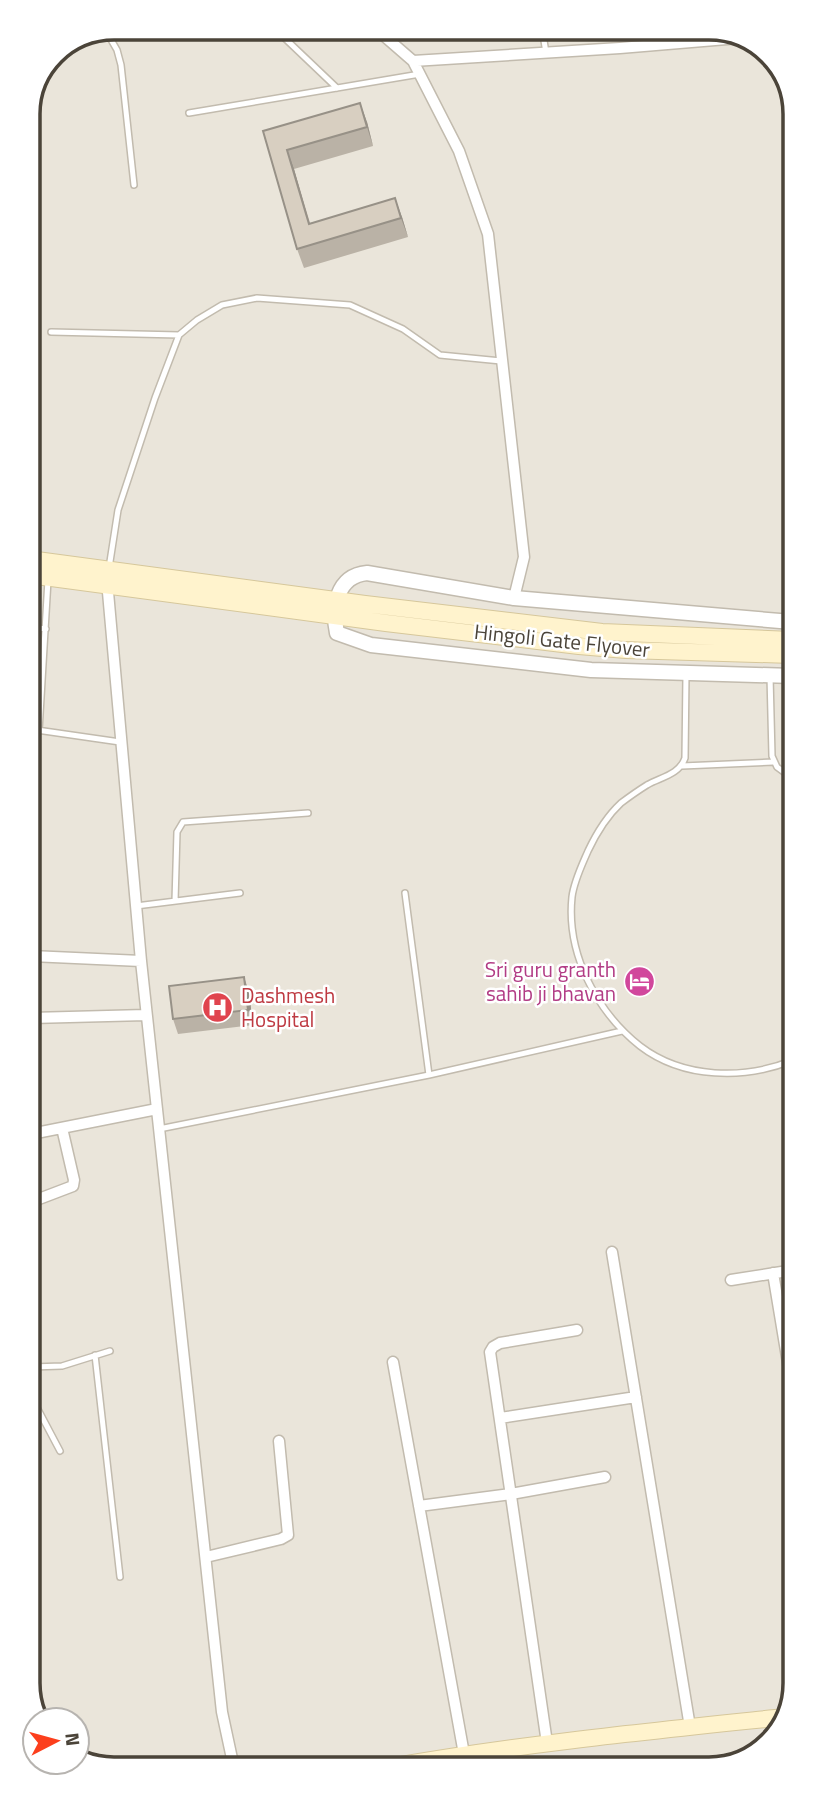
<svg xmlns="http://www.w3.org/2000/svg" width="823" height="1797" viewBox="0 0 823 1797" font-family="'Titillium Web',sans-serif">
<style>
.residential{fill:#eae5da}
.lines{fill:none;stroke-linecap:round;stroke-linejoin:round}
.service-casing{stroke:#c2bbae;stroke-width:8}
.minor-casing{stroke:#c2bbae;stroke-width:13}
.tertiary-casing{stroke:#c2bbae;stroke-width:17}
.secondary-casing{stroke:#d6c79b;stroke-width:18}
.service{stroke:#fff;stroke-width:5}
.minor{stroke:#fff;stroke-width:10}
.tertiary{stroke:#fff;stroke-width:14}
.secondary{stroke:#fff3cd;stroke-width:16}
.wall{fill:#bab2a6}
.shaded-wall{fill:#979187}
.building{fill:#d8cfc1;stroke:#979187;stroke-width:2}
.labels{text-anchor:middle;stroke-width:5;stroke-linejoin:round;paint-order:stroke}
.street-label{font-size:21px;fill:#4b4439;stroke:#fff}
.hotel-label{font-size:21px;fill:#b23c85;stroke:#fff;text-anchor:end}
.health-label{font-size:21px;fill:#be3a42;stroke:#fff;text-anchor:start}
.rim{fill:none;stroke:#4b4439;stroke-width:3.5}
</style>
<rect width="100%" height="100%" fill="#f6f3ec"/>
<path class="residential" d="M115,28H715L761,46L790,86L795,1683L780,1731L737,1764L108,1769L77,1757V1720H39L33,1711L28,109L54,53Z"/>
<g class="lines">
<defs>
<path id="service" d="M274,28L337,88
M542,28L546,53
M106,31L117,50L121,65L134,185
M189,113L420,74
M51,332L179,335
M109,568L118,510L155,398L179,335L197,320L222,305L257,298L350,305L403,329L440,355L501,361
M30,627L46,629
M686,675L685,758C679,775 661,777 647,785C639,790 629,797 621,803C607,816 596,834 588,851C582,865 574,881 572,897C566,954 597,1012 640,1046C683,1079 745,1080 793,1060
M770,676L772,756L777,767L792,778
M30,729L120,742
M39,731L48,580
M682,766L773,762
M405,893L429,1075
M175,901L177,832L183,822L308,813
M136,906L240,893
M159,1129L429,1075L622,1031
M95,1355L120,1577
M32,1367L62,1366L110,1351
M32,1398L60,1451"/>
<path id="minor" d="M375,28L413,61L459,151L488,234L524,557L514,598
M413,61L620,48L739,38
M107,581L141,961L222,1712L234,1768
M31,956L141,961
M31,1018L146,1015
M31,1134L157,1109
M31,1202L73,1186L74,1180L62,1128
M612,1252L690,1727
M773,1273L794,1399
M731,1280L794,1270
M393,1362L464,1754
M500,1418L636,1397
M419,1506L511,1494L605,1477
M206,1557L281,1539L288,1535L279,1441
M547,1743L490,1352L493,1347L500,1343L577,1330
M505,1748L507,1766"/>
<path id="tertiary" d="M792,622L514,598L367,573C336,576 332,608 337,633L371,645L591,670L792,676"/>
<path id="secondary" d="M29,559L365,604L602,632L792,640
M29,575L386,623L579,646L626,650L792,655
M389,1767C520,1744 652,1731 785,1717"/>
</defs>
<use href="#service" class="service-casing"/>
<use href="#minor" class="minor-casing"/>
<use href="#tertiary" class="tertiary-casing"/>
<use href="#secondary" class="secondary-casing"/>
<use href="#service" class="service"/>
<use href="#minor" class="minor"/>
<use href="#tertiary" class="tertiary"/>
<use href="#secondary" class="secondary"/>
</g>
<path class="wall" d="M367,122L373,146L294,169L310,223L402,217L408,237L304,268L297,249L263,131Z
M249,992L253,1025L178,1034L173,1019Z"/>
<path class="shaded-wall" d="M360,103L367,122L373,146L367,127Z
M287,150L294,169L315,243L309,224Z
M395,198L402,217L408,237L401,218Z
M244,977L249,992L253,1025L248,1010Z"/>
<path class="building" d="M360,103L367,127L287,150L309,224L395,198L401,218L297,249L263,131Z
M244,977L248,1010L173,1019L169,986Z"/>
<defs>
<symbol id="hotel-disc" viewBox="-11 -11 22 22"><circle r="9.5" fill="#d1479c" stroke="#fff"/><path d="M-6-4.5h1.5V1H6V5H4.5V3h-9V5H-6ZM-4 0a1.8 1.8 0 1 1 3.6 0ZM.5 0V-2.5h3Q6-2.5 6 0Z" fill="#fff"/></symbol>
<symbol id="hospital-disc" viewBox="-11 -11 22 22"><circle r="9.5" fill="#e0444e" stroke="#fff"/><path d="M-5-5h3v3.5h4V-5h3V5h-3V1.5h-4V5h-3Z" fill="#fff"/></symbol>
</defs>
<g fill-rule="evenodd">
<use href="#hotel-disc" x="622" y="964" width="35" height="35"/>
<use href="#hospital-disc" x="200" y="990" width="35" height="35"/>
</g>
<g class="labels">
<g class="street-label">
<text transform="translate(562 641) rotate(6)" y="7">Hingoli Gate Flyover</text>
</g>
<g class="hotel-label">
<text x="616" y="977">Sri guru granth<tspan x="616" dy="24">sahib ji bhavan</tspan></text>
</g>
<g class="health-label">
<text x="241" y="1003">Dashmesh<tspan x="241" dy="24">Hospital</tspan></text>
</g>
</g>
<path d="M0 0H823V1797H0ZM114 40H709A74 74 0 0 1 783 114V1683A74 74 0 0 1 709 1757H114A74 74 0 0 1 40 1683V114A74 74 0 0 1 114 40Z" fill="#fff" fill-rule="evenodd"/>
<path class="rim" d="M114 40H709A74 74 0 0 1 783 114V1683A74 74 0 0 1 709 1757H114A74 74 0 0 1 40 1683V114A74 74 0 0 1 114 40Z"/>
<g transform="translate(56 1741) rotate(84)"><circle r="33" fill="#ffffff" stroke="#b7b4b0" stroke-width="2"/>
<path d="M0-5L12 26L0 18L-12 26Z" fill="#fc3f1d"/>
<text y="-10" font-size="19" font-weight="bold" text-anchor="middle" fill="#4b4439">N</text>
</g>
</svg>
